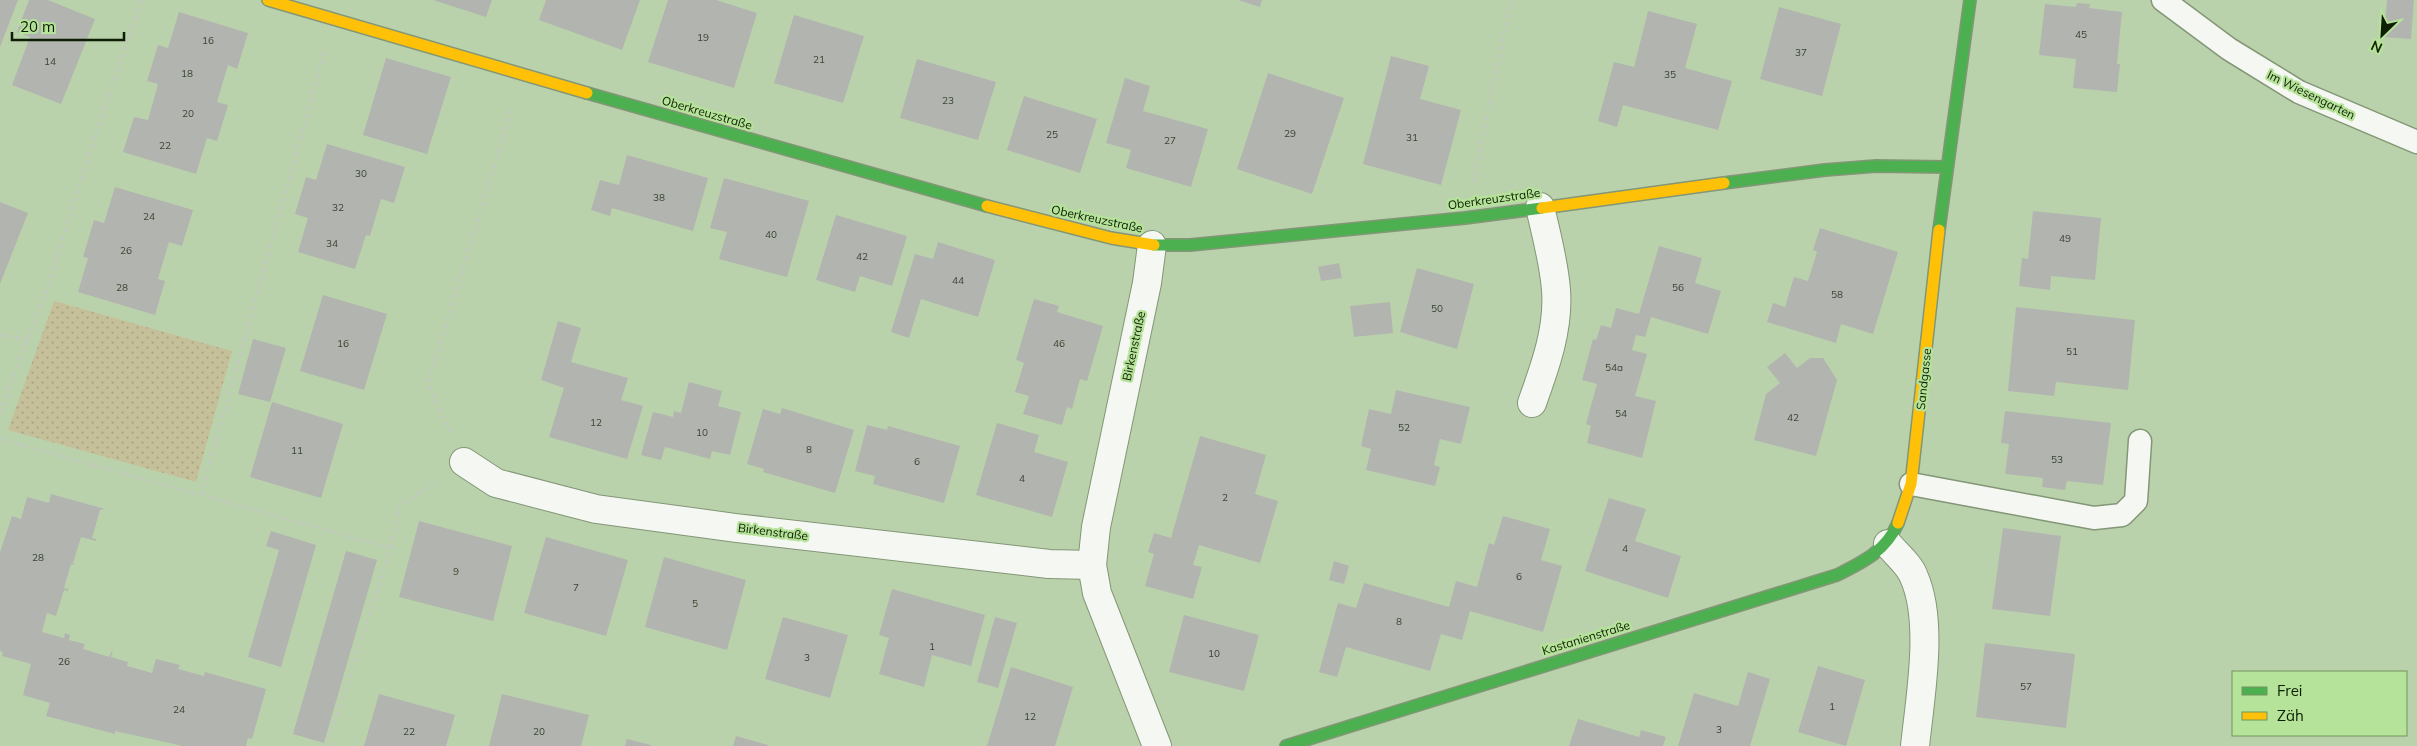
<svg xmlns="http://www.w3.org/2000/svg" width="2417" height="746" viewBox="0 0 2417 746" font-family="Mulish,sans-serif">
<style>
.green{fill:url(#green-dots)}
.building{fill:#b2b4b0}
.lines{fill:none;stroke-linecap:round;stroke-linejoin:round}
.lane-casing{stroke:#839677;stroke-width:25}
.street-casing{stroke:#839677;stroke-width:30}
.fast-casing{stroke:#839677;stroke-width:14}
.slow-casing{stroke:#839677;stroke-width:14}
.path{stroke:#c2cabd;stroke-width:3;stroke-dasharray:4 4;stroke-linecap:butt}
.lane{stroke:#f5f8f2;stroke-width:22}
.street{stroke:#f5f8f2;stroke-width:28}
.fast{stroke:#4caf50;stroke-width:11}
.slow{stroke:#ffc107;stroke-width:11}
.labels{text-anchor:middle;stroke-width:4.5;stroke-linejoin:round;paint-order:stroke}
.number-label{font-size:10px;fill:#37442e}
.street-label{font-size:12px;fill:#0e1e03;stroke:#b6e39a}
</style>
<defs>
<pattern id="green-dots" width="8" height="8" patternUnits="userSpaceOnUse" patternTransform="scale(1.25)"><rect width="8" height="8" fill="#c5c09a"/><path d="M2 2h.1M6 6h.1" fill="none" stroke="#a8a583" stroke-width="1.8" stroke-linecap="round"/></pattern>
</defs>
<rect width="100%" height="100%" fill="#bad2ab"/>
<path class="green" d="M54,301L232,351L196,482L8,430Z"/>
<path class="building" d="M0,0H18L0,47Z
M29,0H48L95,19L61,104L12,85L30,37L17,32Z
M433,0H492L486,17Z
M546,0H640L622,50L539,20Z
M668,0H716L757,13L734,88L648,62Z
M1238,0H1262L1260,7Z
M2387,0H2414L2411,39L2384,37Z
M2077,3L2090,4L2089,8L2122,12L2117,64H2120L2117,92L2073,88L2076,59L2039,55L2045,4L2076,7Z
M1779,7L1841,24L1822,96L1760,79Z
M1648,11L1697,24L1685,68L1732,81L1718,130L1623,105L1617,127L1598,121L1614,62L1634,67Z
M179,12L248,33L237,69L228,65L217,102L228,105L217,141L207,138L196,174L123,152L134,117L148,120L158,84L147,81L158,45L168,48Z
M794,15L864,36L843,103L774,83Z
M1391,56L1429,66L1420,99L1461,110L1441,185L1363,164Z
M386,58L451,77L427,154L363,135Z
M917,59L996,82L978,140L900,118Z
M1268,73L1344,98L1312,194L1237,169Z
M1125,78L1150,86L1143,111L1208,129L1191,187L1126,168L1131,150L1106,143Z
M1024,96L1097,119L1080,173L1007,150Z
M327,144L405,167L394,203L381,199L370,236L366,235L355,269L298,252L308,218L295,214L306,177L316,180Z
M627,155L708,178L693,231L612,208L610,216L591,210L600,180L619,185Z
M724,178L809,201L787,277L719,259L727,232L710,228Z
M115,187L193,210L182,246L169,242L158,279L165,281L155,315L78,292L88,258L83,257L94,220L104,223Z
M0,202L28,213L0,284Z
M2033,211L2101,218L2095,280L2051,276L2050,290L2019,286L2022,258L2028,259Z
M836,215L907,236L892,286L860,276L855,292L816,280Z
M1820,228L1898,252L1873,334L1841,324L1836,343L1767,322L1773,303L1785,307L1794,277L1808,281L1817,252L1813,250Z
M938,242L995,260L978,317L921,299L909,338L891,332L915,254L933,259Z
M1659,246L1702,258L1695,283L1721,291L1708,334L1651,317L1645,337L1636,335L1632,350L1647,354L1635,396L1656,401L1642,458L1587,443L1591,426L1586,424L1597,384L1582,380L1593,339L1596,340L1601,325L1611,328L1616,308L1639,314Z
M1339,263L1342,278L1321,281L1318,267Z
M1417,268L1474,284L1457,349L1400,332Z
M323,295L387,314L364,390L300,371Z
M1034,299L1059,306L1057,312L1103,326L1087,381L1080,379L1072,409L1067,407L1062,425L1023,414L1029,396L1015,392L1024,363L1016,360Z
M1390,302L1393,333L1354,337L1350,306Z
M2016,307L2135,320L2128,390L2056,382L2054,396L2008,391Z
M558,321L581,328L571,362L628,378L621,400L643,406L627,459L549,437L564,388L541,380Z
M253,339L286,348L270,402L238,394Z
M1785,353L1797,368L1810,358H1823L1837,380L1816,456L1754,440L1766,394L1780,383L1767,367Z
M689,382L722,391L718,406L741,412L730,455L712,451L710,459L665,447L661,460L641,455L653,412L673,417L674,411L681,413Z
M1396,390L1470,407L1461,444L1440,439L1434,465L1440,467L1435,486L1366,470L1371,449L1361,446L1369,409L1391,414Z
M272,402L343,424L321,498L250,477Z
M782,408L854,430L835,493L763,472L764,469L747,464L763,409L780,414Z
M2005,411L2111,423L2103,485L2067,481L2065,490L2042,487L2043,478L2005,474L2009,444L2001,443Z
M997,423L1039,435L1034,452L1068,462L1052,517L976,495Z
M867,425L887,430L888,426L960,446L944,503L873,484L875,476L855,471Z
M1200,436L1266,455L1255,494L1278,501L1260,563L1199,545L1193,565L1202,567L1193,599L1145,586L1154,554L1148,552L1154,533L1171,538Z
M51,494L105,509L100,510L92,538L96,539V541L81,537L73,563L75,565L71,564L64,588L68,589V591L64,590L56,616L47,613L42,632L64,638L65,633L70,635L69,640L85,644L83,649L109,657L113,649L111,657L128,662L127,666L152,673L156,659L180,665L178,669L204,676L205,672L266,689L252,739L248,738L246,746H183L115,731V734L46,716L50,703L23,695L31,664L2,656L3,652L0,651V552L12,516L21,519L27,497L49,503Z
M1609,498L1646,509L1635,541L1681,556L1668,598L1585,571Z
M1503,516L1550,529L1541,560L1562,566L1543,632L1470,611L1462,640L1441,634L1430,671L1346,647L1337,677L1319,672L1338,603L1356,608L1364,583L1449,607L1456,581L1477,587L1489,543L1494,545Z
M419,521L512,546L493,621L399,597Z
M2003,528L2061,536L2050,616L1992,609Z
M271,531L316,545L281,667L248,657L279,550L266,546Z
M546,537L628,560L606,636L524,613Z
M346,551L377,560L324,743L293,734Z
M664,557L746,580L727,650L645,627Z
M1334,561L1349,566L1344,584L1329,580Z
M892,589L985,615L971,666L932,655L924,687L879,674L889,638L879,635Z
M1184,615L1259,635L1244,691L1169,672Z
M783,617L848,635L830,698L765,679Z
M995,617L1017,623L998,688L977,682Z
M1985,643L2075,654L2066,728L1976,717Z
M1818,666L1865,680L1846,746L1798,732Z
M1011,667L1073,687L1055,746H987Z
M1748,672L1770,679L1750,746H1678L1694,693L1738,706Z
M379,694L455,715L446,746H364Z
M502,694L589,715L581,746H489Z
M1578,719L1639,737L1641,730L1666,737L1663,746H1569Z
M736,736L768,745V746H733Z
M627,739L651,745V746H625Z"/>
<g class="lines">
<defs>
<path id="lane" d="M2163,0L2229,49L2299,92L2417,142
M1911,484L2094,518L2122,515L2136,501L2140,441"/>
<path id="street" d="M1152,245L1147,283L1096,527L1092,565L1097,593L1157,746
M1532,403C1545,367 1559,329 1556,290C1554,262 1546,234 1540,207
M464,462L496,483L596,509L736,528L1049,564L1092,565
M1888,544C1896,554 1910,565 1914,577C1934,622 1920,698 1915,746"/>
<path id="fast" d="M587,93L987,206
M1724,183L1825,170L1876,166L1946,167
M1939,230L1970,0
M1154,245H1190L1465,218L1542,208
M1286,746L1837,575C1863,562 1886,551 1898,523"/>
<path id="slow" d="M268,0L587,93
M987,206L1111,238L1154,245
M1542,208L1724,183
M1898,523L1911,484L1939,230"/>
</defs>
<use href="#lane" class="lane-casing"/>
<use href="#street" class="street-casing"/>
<use href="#fast" class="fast-casing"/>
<use href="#slow" class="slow-casing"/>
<path class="path" d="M1473,183L1511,0
M0,335L28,339
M0,413L52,274L96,132L142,0
M451,433L428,384L512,107
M0,439L391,548
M201,495L325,50
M327,746L391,548L400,506L438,480"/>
<use href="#lane" class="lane"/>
<use href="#street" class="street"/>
<use href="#fast" class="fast"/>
<use href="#slow" class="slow"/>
</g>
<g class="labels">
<g class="number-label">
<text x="2081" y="38">45</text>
<text x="703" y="41">19</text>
<text x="208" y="44">16</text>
<text x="1801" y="56">37</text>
<text x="819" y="63">21</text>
<text x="50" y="65">14</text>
<text x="187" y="77">18</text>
<text x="1670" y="78">35</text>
<text x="948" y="104">23</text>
<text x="188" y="117">20</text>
<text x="1290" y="137">29</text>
<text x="1052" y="138">25</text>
<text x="1412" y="141">31</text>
<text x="1170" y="144">27</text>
<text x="165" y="149">22</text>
<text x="361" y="177">30</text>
<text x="659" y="201">38</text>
<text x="338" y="211">32</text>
<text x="149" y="220">24</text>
<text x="771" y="238">40</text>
<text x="2065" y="242">49</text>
<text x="332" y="247">34</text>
<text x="126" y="254">26</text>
<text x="862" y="260">42</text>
<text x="958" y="284">44</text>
<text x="122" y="291">28</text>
<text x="1678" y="291">56</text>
<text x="1837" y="298">58</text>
<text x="1437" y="312">50</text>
<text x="343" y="347">16</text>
<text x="1059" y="347">46</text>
<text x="2072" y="355">51</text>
<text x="1614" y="371">54a</text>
<text x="1621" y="417">54</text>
<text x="1793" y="421">42</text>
<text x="596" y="426">12</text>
<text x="1404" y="431">52</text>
<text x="702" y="436">10</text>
<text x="809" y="453">8</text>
<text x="297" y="454">11</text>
<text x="2057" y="463">53</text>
<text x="917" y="465">6</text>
<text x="1022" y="482">4</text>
<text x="1225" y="501">2</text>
<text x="1625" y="552">4</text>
<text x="38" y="561">28</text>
<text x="456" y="575">9</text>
<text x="1519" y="580">6</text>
<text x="576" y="591">7</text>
<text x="695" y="607">5</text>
<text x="1399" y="625">8</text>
<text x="932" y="650">1</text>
<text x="1214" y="657">10</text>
<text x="807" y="661">3</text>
<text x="64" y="665">26</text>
<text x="2026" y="690">57</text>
<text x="1832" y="710">1</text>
<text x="179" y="713">24</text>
<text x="1030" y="720">12</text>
<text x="1719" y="733">3</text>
<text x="409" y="735">22</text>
<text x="539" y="735">20</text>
</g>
<g class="street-label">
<text transform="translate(2311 95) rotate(26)" y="4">Im Wiesengarten</text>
<text transform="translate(707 113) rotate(16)" y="4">Oberkreuzstraße</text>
<text transform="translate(1494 199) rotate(-8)" y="4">Oberkreuzstraße</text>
<text transform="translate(1097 219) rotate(12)" y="4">Oberkreuzstraße</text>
<text transform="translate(1134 346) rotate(-78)" y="4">Birkenstraße</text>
<text transform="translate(1924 379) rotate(-84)" y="4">Sandgasse</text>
<text transform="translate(773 532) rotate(7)" y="4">Birkenstraße</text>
<text transform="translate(1586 638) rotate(-17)" y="4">Kastanienstraße</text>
</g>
</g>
<rect x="2232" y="671" width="175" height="65" fill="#b6e39a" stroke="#73945e"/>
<rect x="2242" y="687" width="25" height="8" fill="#4caf50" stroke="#73945e"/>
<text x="2277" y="696" font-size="15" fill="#0e1e03">Frei</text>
<rect x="2242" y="712" width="25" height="8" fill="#ffc107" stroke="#73945e"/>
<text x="2277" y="721" font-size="15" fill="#0e1e03">Zäh</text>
<g transform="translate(2382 35) rotate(205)" stroke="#b6e39a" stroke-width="4" paint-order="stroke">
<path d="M0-4L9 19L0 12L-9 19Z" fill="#0e1e03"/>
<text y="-8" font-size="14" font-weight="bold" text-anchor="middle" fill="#0e1e03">N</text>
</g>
<path d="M12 32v8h112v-8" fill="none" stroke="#0e1e03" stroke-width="2.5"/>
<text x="20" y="32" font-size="15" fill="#0e1e03" stroke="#b6e39a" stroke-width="4" paint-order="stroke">20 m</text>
</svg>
